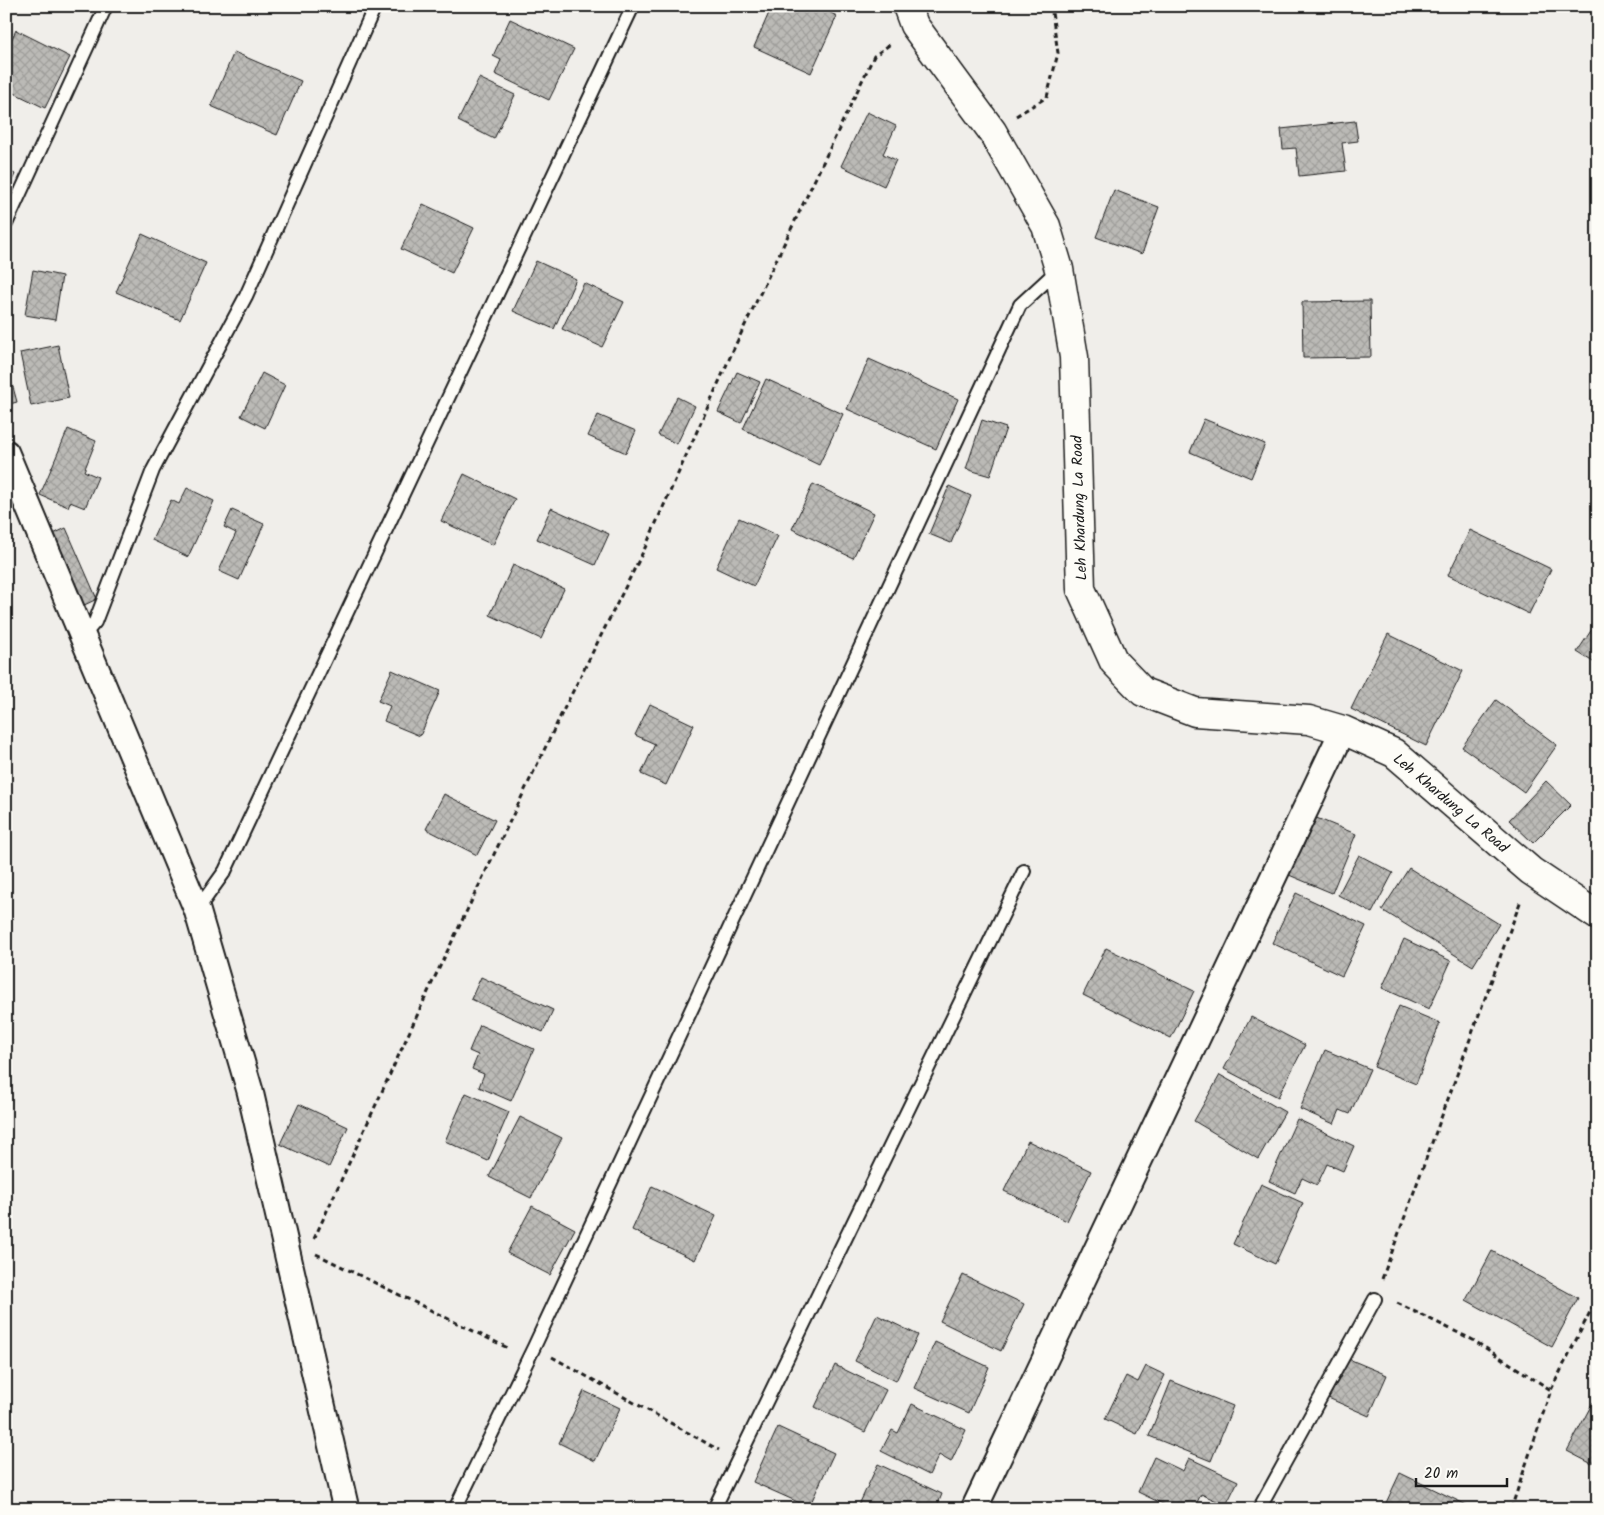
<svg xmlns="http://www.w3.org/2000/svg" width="1604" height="1515" viewBox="0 0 1604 1515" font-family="Kalam,sans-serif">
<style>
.building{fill:url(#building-cross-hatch);stroke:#1c1c1c}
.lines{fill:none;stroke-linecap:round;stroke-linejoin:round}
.lane-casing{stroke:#1c1c1c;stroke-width:16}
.street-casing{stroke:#1c1c1c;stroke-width:29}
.primary-casing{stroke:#1c1c1c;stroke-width:31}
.path{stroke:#1c1c1c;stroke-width:3;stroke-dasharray:5 4;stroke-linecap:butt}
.lane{stroke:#fdfcf7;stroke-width:12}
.street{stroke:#fdfcf7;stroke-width:25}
.primary{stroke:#fdfcf7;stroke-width:28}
.labels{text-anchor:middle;stroke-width:5;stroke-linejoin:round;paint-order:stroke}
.street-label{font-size:15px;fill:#1c1c1c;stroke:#fdfcf7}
</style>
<defs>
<pattern id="building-cross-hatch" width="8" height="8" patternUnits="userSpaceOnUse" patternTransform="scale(1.25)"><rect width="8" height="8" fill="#bbbab6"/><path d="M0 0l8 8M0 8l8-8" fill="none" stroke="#a09f9c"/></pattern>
</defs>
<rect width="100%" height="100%" fill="#f0eeea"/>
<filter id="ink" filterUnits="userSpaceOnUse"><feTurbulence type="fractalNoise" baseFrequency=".02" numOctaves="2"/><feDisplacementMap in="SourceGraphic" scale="10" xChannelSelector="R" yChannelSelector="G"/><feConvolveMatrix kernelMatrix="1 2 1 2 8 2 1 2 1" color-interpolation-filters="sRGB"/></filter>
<g filter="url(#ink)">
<path class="building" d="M772,6H816L837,16L811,73L754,47Z
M510,19L574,49L549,100L495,74L501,60L493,56Z
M16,30L70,57L45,108L6,89V51Z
M234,52L301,81L277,135L211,106Z
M479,78L515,95L494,139L458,121Z
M867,112L896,126L883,154L896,160L884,186L841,166Z
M1355,121L1358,141L1342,143L1346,171L1299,176L1296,148L1283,149L1281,129Z
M6,170L15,174L6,194Z
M1114,190L1159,207L1142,254L1096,237Z
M423,204L474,228L452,273L401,249Z
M142,234L206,263L180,320L116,292Z
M536,261L576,279L554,329L513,311Z
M33,270L62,276L55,320L25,315Z
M584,283L624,302L602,347L562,329Z
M1370,301L1371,357L1303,358L1302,302Z
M58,345L69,398L31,406L20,353Z
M869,359L958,399L936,449L847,409Z
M6,361L17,402L6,405Z
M737,372L760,382L741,423L718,412Z
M262,373L285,385L265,428L241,416Z
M766,379L843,414L819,465L743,429Z
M677,397L695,406L677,444L658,435Z
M598,415L636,431L626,453L588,436Z
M1204,419L1265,444L1251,478L1190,452Z
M982,420L1006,428L990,476L966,469Z
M68,429L96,441L84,471L98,477L85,508L70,502L68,507L40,495Z
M464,474L515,499L493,545L441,521Z
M813,484L874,513L853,558L792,529Z
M949,486L971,496L951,543L929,534Z
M187,488L214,501L188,557L152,540L171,500L179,504Z
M551,508L609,534L595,565L537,539Z
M232,510L264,524L239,580L219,571L236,533L224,527Z
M739,518L778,536L754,586L716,568Z
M66,528L97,599L80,607L49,536Z
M1470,530L1551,569L1529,614L1448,575Z
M513,565L564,589L541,639L490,615Z
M1598,620V665L1577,652Z
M1388,634L1463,671L1426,746L1351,709Z
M392,670L440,691L420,736L384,721L390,706L378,701Z
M1496,700L1557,745L1524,792L1462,747Z
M650,704L694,725L666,785L641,774L655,744L635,735Z
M1546,781L1571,805L1533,843L1509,820Z
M444,794L495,820L477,855L426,829Z
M1314,817L1356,834L1332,893L1289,875Z
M1359,855L1393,873L1372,913L1338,895Z
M1409,868L1499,924L1473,966L1382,910Z
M1296,893L1366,926L1342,976L1272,943Z
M1404,939L1451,961L1429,1009L1382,988Z
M1106,948L1194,991L1171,1038L1083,995Z
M481,977L553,1010L543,1032L471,999Z
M1399,1006L1440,1023L1416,1084L1374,1067Z
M1251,1017L1305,1045L1278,1097L1224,1069Z
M480,1025L534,1049L511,1101L479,1087L484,1074L472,1069L478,1055L469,1051Z
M1325,1050L1370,1069L1350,1114L1340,1110L1334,1124L1300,1109Z
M1220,1075L1285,1112L1258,1159L1194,1121Z
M466,1093L509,1112L488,1161L445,1141Z
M299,1104L348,1127L329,1167L280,1144Z
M520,1117L562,1138L531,1198L489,1177Z
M1297,1119L1354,1146L1343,1171L1327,1164L1317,1185L1302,1178L1295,1193L1269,1181Z
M1028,1141L1091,1171L1067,1221L1004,1191Z
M1261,1184L1303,1203L1275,1264L1233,1244Z
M652,1186L716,1216L695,1260L632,1230Z
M532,1206L575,1229L550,1275L507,1253Z
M1492,1251L1578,1298L1552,1347L1466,1300Z
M963,1275L1024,1304L1001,1351L940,1321Z
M877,1315L918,1335L896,1381L855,1361Z
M935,1342L989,1367L969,1413L914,1388Z
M1344,1357L1387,1375L1369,1416L1326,1397Z
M835,1365L886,1390L865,1432L815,1407Z
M1146,1366L1165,1375L1137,1434L1105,1419L1126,1376L1138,1382Z
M1171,1381L1233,1406L1211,1461L1149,1436Z
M584,1391L620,1408L595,1461L559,1443Z
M1593,1402L1598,1404V1453L1592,1464L1567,1451Z
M912,1404L966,1430L951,1462L939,1455L929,1475L881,1451L892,1430L898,1433Z
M778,1427L834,1453L809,1507L753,1482Z
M1154,1457L1183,1471L1189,1458L1238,1481L1226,1505L1201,1494L1194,1509H1173L1138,1492Z
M878,1464L942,1494L936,1509H857Z
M1400,1473L1475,1509H1393L1385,1505Z
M1114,1503L1126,1509H1111Z"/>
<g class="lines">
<defs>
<path id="lane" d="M6,224L106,6
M82,637L95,622L153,470L246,296L375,6
M197,910L225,871L633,6
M455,1509L534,1347L1020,305L1059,269
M714,1509L1024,871
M1259,1509L1375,1299"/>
<path id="street" d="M6,453L197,910L250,1091L346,1509
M974,1509L1343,730"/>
<path id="primary" d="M907,6L914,25L992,131L1046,226L1059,269L1074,357L1081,589L1114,662L1143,692L1195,712L1309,720L1343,730L1394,753L1531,871L1598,916"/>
</defs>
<use href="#lane" class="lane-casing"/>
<use href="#street" class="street-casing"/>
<use href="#primary" class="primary-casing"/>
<path class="path" d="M1016,116L1047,97L1058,53L1051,6
M314,1239L432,983L561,715L644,550L735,346L874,56L892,43
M316,1254L510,1349
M1382,1279L1521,900
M1397,1303L1473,1340L1551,1390
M552,1357L719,1450
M1511,1509L1551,1390L1598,1296"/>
<use href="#lane" class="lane"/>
<use href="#street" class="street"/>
<use href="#primary" class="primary"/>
</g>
</g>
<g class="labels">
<g class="street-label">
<text transform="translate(1079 508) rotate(-92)" y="5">Leh Khardung La Road</text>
<text transform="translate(1451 803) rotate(40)" y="5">Leh Khardung La Road</text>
</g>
</g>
<rect width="1604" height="1515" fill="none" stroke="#fdfcf7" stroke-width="25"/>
<rect x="12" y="12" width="1579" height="1490" fill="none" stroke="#1c1c1c" stroke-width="2" filter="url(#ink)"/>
<path d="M1416 1478v8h91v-8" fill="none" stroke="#1c1c1c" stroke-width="2.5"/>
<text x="1424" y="1478" font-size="15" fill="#1c1c1c" stroke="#fdfcf7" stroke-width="4" paint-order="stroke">20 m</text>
</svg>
